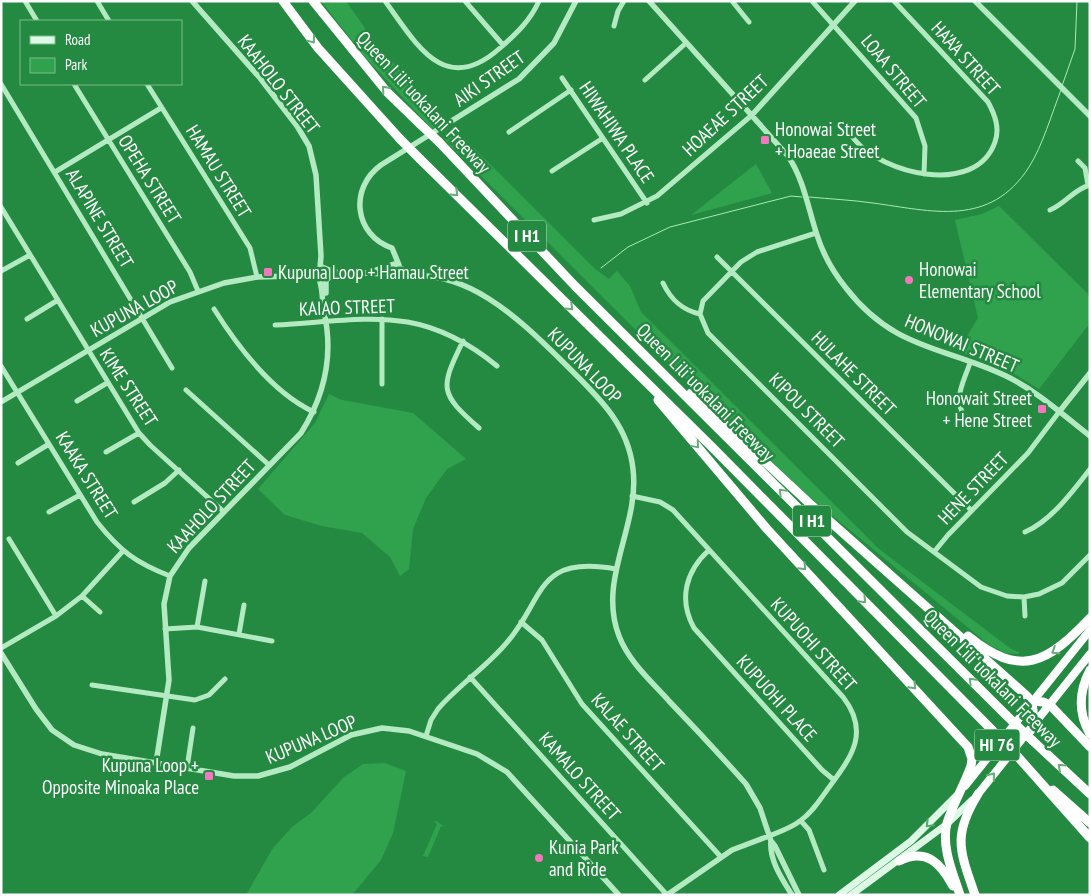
<svg xmlns="http://www.w3.org/2000/svg" width="1091" height="896" viewBox="0 0 1091 896" font-family="'PT Sans Narrow',sans-serif">
<style>
.green{fill:#30a24e}
.lines{fill:none;stroke-linecap:round;stroke-linejoin:round}
.stream{stroke:#a7eab8;stroke-width:1}
.minor{stroke:#b3eac1;stroke-width:5}
.tertiary{stroke:#b3eac1;stroke-width:5.5}
.secondary{stroke:#ddf8e5;stroke-width:7}
.trunk{stroke:#fafefc;stroke-width:8}
.motorway{stroke:#fff;stroke-width:9}
.motorway-bridge{stroke:#fff;stroke-width:9}
.oneway{stroke:#66ad7a}
.oneway2{stroke:#65ad79}
.oneway3{stroke:#53a66a}
.poi-dot{fill:#f377be;stroke:#258a41;stroke-width:2}
.labels{text-anchor:middle;stroke-width:5;stroke-linejoin:round;paint-order:stroke}
.shield{fill:#258a41;stroke:#bedcc6;stroke-width:1}
.shield-label{font-size:18px;font-weight:bold;fill:#fff}
.street-label{font-size:19px;fill:#fff;stroke:#258a41}
.poi-label{font-size:19px;fill:#fff;stroke:#258a41;text-anchor:start}
</style>
<rect width="100%" height="100%" fill="#258a41"/>
<path class="green" d="M321,1H346L377,45L446,120L432,129L365,57Z
M456,130L595,269L609,279L617,271L630,286L641,312L879,549L1011,649L1019,652V654L1005,653L988,644L805,493L669,363L443,138Z
M756,164L772,193L691,215Z
M999,206L1090,296V323L1039,389L1003,367L960,352L964,341L978,318L955,220L982,214Z
M329,394L342,400L413,413L466,459L447,469L426,498L413,529L409,569L400,576L390,557L362,533L322,526L285,515L258,489L315,423Z
M385,763L406,771L393,833L381,860L352,895H246L273,848L292,827L311,813L344,777L363,764Z
M436,821L445,827L441,826L428,857L423,856L437,824L434,822Z"/>
<g class="lines">
<path class="stream" d="M1062,86L1075,49L1077,1
M809,197C830,199 852,200 873,203C932,211 990,228 1029,167C1042,147 1052,113 1061,90
M601,268L628,247L670,227L791,196L802,197"/>
<path class="minor" d="M25,1L37,21
M97,1L109,21
M385,1C416,43 444,98 500,48C516,34 530,21 539,1
M465,1L503,45
M732,1L749,22
M812,1L916,118L925,146L924,174
M614,26L618,11L624,1
M562,78L647,203
M645,80L686,43
M1,84L172,368
M74,84L190,272L198,291
M147,84L250,248L257,277
M847,125C849,129 851,135 854,139C882,174 976,197 995,142C1000,128 995,115 988,102L894,1
M509,132L571,90
M1078,161L1085,168L1088,185
M552,171L603,138
M55,172L161,108
M1,207L139,433L150,445L224,512
M1050,210C1065,204 1074,189 1090,185
M594,220L621,214L657,196L752,115
M816,233L757,252L741,262L703,301L700,314L708,333L907,532L981,587L1007,596L1024,597L1039,594L1062,583L1090,555
M717,257L971,510
M1,271L30,255
M663,283C671,300 682,310 700,314
M214,309C238,347 273,393 314,412
M27,319L58,300
M275,325C367,320 420,303 497,366
M463,341C440,388 439,393 479,428
M970,363C961,389 950,403 972,426
M1,366L97,522C120,551 136,563 170,576
M382,384V319
M186,390L269,465
M77,401L107,383
M106,452L139,433
M18,463L49,444
M632,496L660,502L673,510L843,697C870,732 852,756 830,786C821,798 813,812 800,821C791,828 779,832 769,836
M134,502L165,483L179,470
M49,512L80,495
M1025,532C1051,521 1073,491 1090,469
M9,539L56,616
M709,550C686,571 678,599 694,628L822,770L834,780
M934,552L948,535L1028,453L1059,412
M82,596L100,612
M1024,597L1025,616
M521,622L542,640L582,704L721,857
M197,627L205,581
M165,629L197,627L272,641
M239,634L244,605
M1,648L56,616L82,596L122,552
M470,677L667,895
M92,685L195,700L209,695L225,679
M426,736L431,720L438,709C457,687 482,670 502,648C546,602 532,554 616,569
M187,768L193,728
M801,821L809,830L824,870"/>
<path class="tertiary" d="M192,1L260,78L297,126L309,146L316,175L321,256L320,268
M649,1L788,156C804,180 808,208 817,235C823,254 833,272 846,288C894,350 943,346 1006,376C1037,391 1063,415 1090,436
M975,1L1090,116
M752,115L855,1
M399,265L392,248C354,235 349,188 381,165L519,79L554,43L576,1
M376,270L394,264L404,270L421,273
M316,271V277L323,282L330,277V271
M330,277L348,274
M399,277C466,266 519,319 563,362C595,394 628,422 633,469C640,526 597,579 619,636C629,662 651,681 669,701C695,728 721,756 746,784L760,808L771,841L775,846L799,895
M326,282V293
M1,402L170,302L224,283L257,277L294,276L311,273L322,267L334,272L387,274
M1059,412L1090,373
M1,653L36,709L52,730L74,745L102,754L234,776H258L290,767L351,735L382,728L409,731L477,754L507,772L619,895
M156,763L169,680L164,604L170,576L189,548L301,433C325,395 334,356 324,312C322,302 323,292 320,282
M771,841C769,860 782,879 792,895
M667,895L732,850L769,836"/>
<path class="secondary" d="M839,895L911,841L957,795
M851,895L947,824L972,800"/>
<path class="trunk" d="M965,786L1090,630
M978,794L1090,654"/>
<path class="motorway" d="M283,1L318,48L400,139
M313,1L387,92L420,124
M439,142L575,286L1006,715
M420,159L712,447L992,730
M691,393L808,502L1027,696C1036,706 1033,717 1031,730
M658,400L767,529L968,747L972,759L971,766C964,785 953,804 947,823C941,847 953,873 960,895
M968,636C1021,679 1047,663 1090,618
M1090,670C1079,691 1078,713 1090,734
M1032,701L1043,702L1050,705L1090,747
M1033,741L1090,794
M1018,757L1090,838
M1053,790L1090,823
M899,861C926,848 940,862 953,886
M975,895C960,851 952,836 978,794"/>
<path class="motorway-bridge" d="M420,124L439,142
M400,139L420,159
M1006,715L1033,741
M992,730L1018,757"/>
</g>
<defs><path id="oneway-chevron" d="M-2-3.5L2.5 0L-2 3.5" fill="none" stroke-width="1.6" stroke-linecap="round" stroke-linejoin="round" transform="scale(1.25)"/></defs>
<g class="oneway">
<use href="#oneway-chevron" transform="translate(312 40) rotate(53)"/>
<use href="#oneway-chevron" transform="translate(385 89) rotate(-132)"/>
<use href="#oneway-chevron" transform="translate(455 193) rotate(44)"/>
<use href="#oneway-chevron" transform="translate(570 307) rotate(44)"/>
<use href="#oneway-chevron" transform="translate(696 445) rotate(50)"/>
<use href="#oneway-chevron" transform="translate(782 492) rotate(-135)"/>
<use href="#oneway-chevron" transform="translate(803 567) rotate(47)"/>
<use href="#oneway-chevron" transform="translate(863 600) rotate(45)"/>
<use href="#oneway-chevron" transform="translate(1055 651) rotate(148)"/>
<use href="#oneway-chevron" transform="translate(972 681) rotate(-135)"/>
<use href="#oneway-chevron" transform="translate(913 686) rotate(47)"/>
<use href="#oneway-chevron" transform="translate(1061 767) rotate(-137)"/>
</g>
<use class="oneway2" href="#oneway-chevron" transform="translate(992 776) rotate(-51)"/>
<use class="oneway3" href="#oneway-chevron" transform="translate(929 824) rotate(135)"/>
<g class="poi-dot">
<rect x="760" y="135" width="10" height="10" rx="2.5"/>
<rect x="263" y="267" width="10" height="10" rx="2.5"/>
<circle cx="909" cy="280" r="5"/>
<rect x="1037" y="404" width="10" height="10" rx="2.5"/>
<rect x="204" y="771" width="10" height="10" rx="2.5"/>
<circle cx="539" cy="858" r="5"/>
</g>
<g class="labels">
<g class="shield">
<rect x="508" y="220.5" width="38" height="31" rx="4"/>
<rect x="793" y="505.5" width="38" height="31" rx="4"/>
<rect x="974.5" y="729.5" width="45" height="31" rx="4"/>
</g>
<g class="shield-label">
<text x="527" y="242">I H1</text>
<text x="812" y="527">I H1</text>
<text x="997" y="751">HI 76</text>
</g>
<g class="street-label">
<text transform="translate(966 58) rotate(48)" y="7">HA'A'A STREET</text>
<text transform="translate(894 71) rotate(50)" y="7">LOAA STREET</text>
<text transform="translate(489 78) rotate(-35)" y="7">AIKI STREET</text>
<text transform="translate(279 84) rotate(52)" y="7">KAAHOLO STREET</text>
<text transform="translate(424 102) rotate(47)" y="7">Queen Liliʻuokalani Freeway</text>
<text transform="translate(725 115) rotate(-43)" y="7">HOAEAE STREET</text>
<text transform="translate(617 132) rotate(56)" y="7">HIWAHIWA PLACE</text>
<text transform="translate(219 171) rotate(58)" y="7">HAMAU STREET</text>
<text transform="translate(150 179) rotate(58)" y="7">OPEHA STREET</text>
<text transform="translate(100 218) rotate(59)" y="7">ALAPINE STREET</text>
<text transform="translate(347 307) rotate(-2)" y="7">KAIAO STREET</text>
<text transform="translate(134 308) rotate(-29)" y="7">KUPUNA LOOP</text>
<text transform="translate(962 343) rotate(23)" y="7">HONOWAI STREET</text>
<text transform="translate(585 365) rotate(46)" y="7">KUPUNA LOOP</text>
<text transform="translate(854 373) rotate(45)" y="7">HULAHE STREET</text>
<text transform="translate(129 387) rotate(57)" y="7">KIME STREET</text>
<text transform="translate(706 392) rotate(45)" y="7">Queen Liliʻuokalani Freeway</text>
<text transform="translate(807 410) rotate(45)" y="7">KIPOU STREET</text>
<text transform="translate(87 475) rotate(58)" y="7">KAAKA STREET</text>
<text transform="translate(973 488) rotate(-46)" y="7">HENE STREET</text>
<text transform="translate(211 506) rotate(-47)" y="7">KAAHOLO STREET</text>
<text transform="translate(814 644) rotate(48)" y="7">KUPUOHI STREET</text>
<text transform="translate(993 678) rotate(45)" y="7">Queen Liliʻuokalani Freeway</text>
<text transform="translate(777 698) rotate(48)" y="7">KUPUOHI PLACE</text>
<text transform="translate(628 732) rotate(48)" y="7">KALAE STREET</text>
<text transform="translate(311 739) rotate(-23)" y="7">KUPUNA LOOP</text>
<text transform="translate(580 776) rotate(48)" y="7">KAMALO STREET</text>
</g>
<g class="poi-label">
<text x="775" y="136">Honowai Street<tspan x="775" dy="22">+ Hoaeae Street</tspan></text>
<text x="919" y="276">Honowai<tspan x="919" dy="22">Elementary School</tspan></text>
<text x="278" y="279">Kupuna Loop + Hamau Street</text>
<text x="1032" y="405" text-anchor="end">Honowait Street<tspan x="1032" dy="22">+ Hene Street</tspan></text>
<text x="199" y="772" text-anchor="end">Kupuna Loop +<tspan x="199" dy="22">Opposite Minoaka Place</tspan></text>
<text x="549" y="854">Kunia Park<tspan x="549" dy="22">and Ride</tspan></text>
</g>
</g>
<rect width="1091" height="896" fill="none" stroke="#ffffff" stroke-width="5"/>
<rect x="20" y="20" width="162" height="65" fill="#258a41" stroke="#7cb98d"/>
<rect x="30" y="36" width="25" height="8" fill="#ddf8e5" stroke="#7cb98d"/>
<text x="65" y="45" font-size="15" fill="#ffffff">Road</text>
<rect x="30" y="58" width="25" height="15" fill="#30a24e" stroke="#7cb98d"/>
<text x="65" y="70" font-size="15" fill="#ffffff">Park</text>
</svg>
